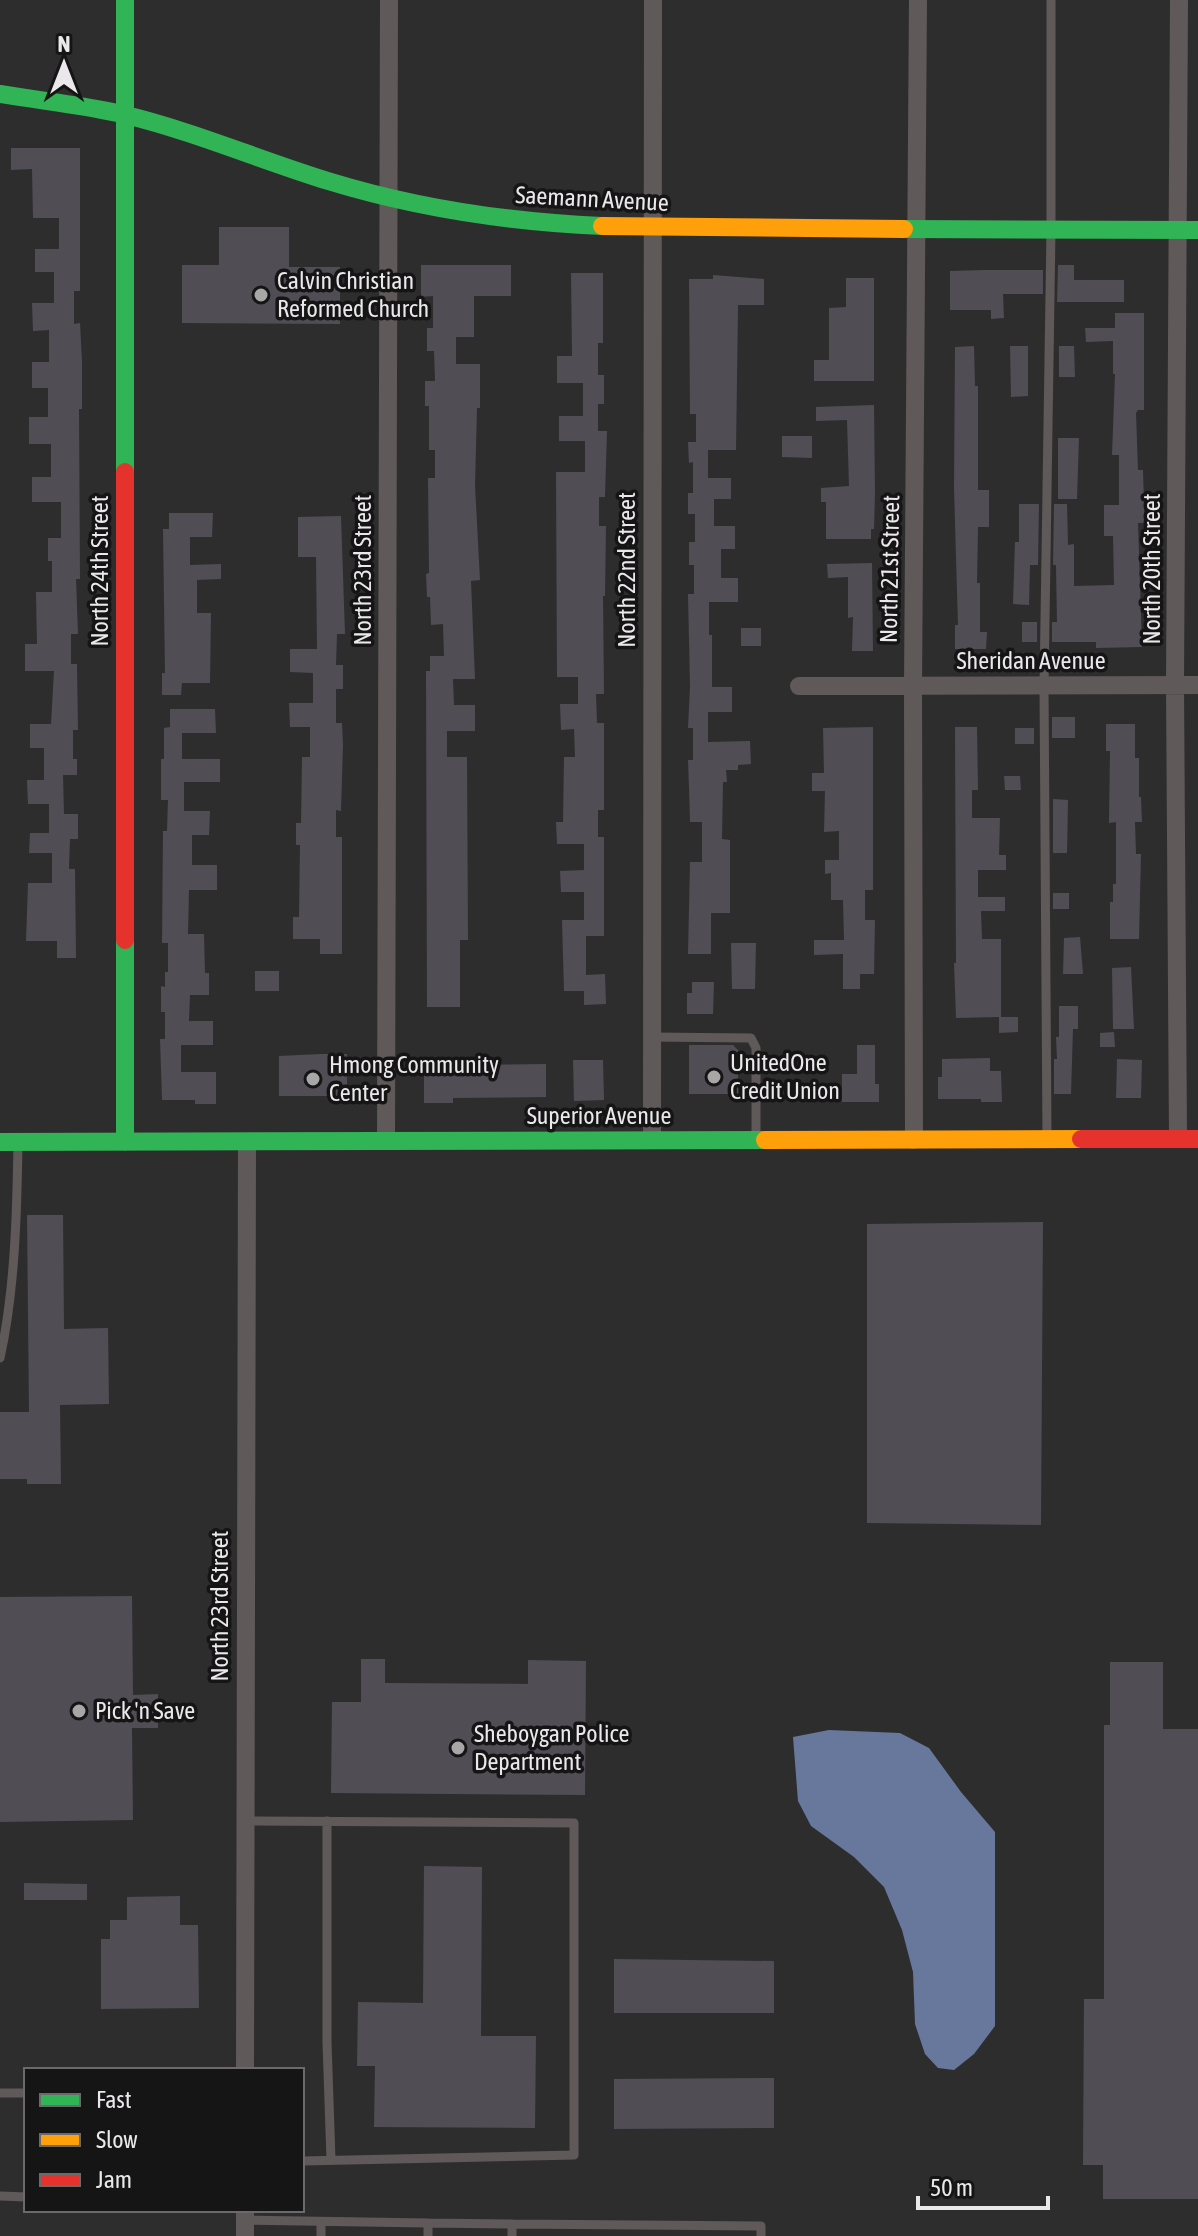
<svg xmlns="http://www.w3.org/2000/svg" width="1198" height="2236" viewBox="0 0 1198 2236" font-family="'Asap Condensed',sans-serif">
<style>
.water{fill:#67789c}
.building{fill:#504d55}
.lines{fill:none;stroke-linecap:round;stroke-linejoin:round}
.lane{stroke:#60595a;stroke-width:9}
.street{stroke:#60595a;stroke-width:18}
.fast{stroke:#30b455;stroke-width:18}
.slow{stroke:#ff9f0a;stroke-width:18}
.jam{stroke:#e5322d;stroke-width:18}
.poi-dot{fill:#a8a7a8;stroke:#161516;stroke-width:3}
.labels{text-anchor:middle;stroke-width:7;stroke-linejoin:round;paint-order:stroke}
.street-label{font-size:24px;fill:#eae8ea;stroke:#161516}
.poi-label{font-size:24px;fill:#eae8ea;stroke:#161516;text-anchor:start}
</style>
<rect width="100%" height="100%" fill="#2e2d2e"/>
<path class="water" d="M829,1730L900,1733L929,1748L961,1792L995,1832V2026L974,2054L954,2070L938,2068L925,2054L915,2024L913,1972L902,1930L884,1887L854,1857L811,1826L798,1801L793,1737Z"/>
<path class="building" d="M11,148H80V291H74V324L80,323L82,362V409H79L80,579H76L78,634H71V664H77L78,730H73V759H77V775H63L64,814H78V839H70L69,869H75L76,958H57V941H26L28,883H52V853H29L30,833H49V804H28L27,780H44V748H30V724H51L54,671H25V644H37L36,592H52V561H48V538H61V502H32V477H51V444H29V417H48V388H32V362H49V330L33,331L32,303H54V272H35V249H59V218H33L32,169L11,170Z
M219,227H289V267H340V324L182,323V265H219Z
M421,265H511V296H474V337H456V364H480V408H477L475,485L480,580L471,581L475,679H453L454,705H475V731H447V757H467L468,940H460V1007H427L426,671H430V656H444L443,624L431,625L430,597H427L426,574L429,573L428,478H435V450H429V406H425V381H435L434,351H427V328H433V296L421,297Z
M1058,265H1074V280H1124V302H1057Z
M985,270H1043V294H1003L1004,318L991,319V310H950V271Z
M571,273H603V343H598V375H604V404H598V431H607L605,497H599V526H606L605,596H603L604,694H596L597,723H604V810H598V837H604V936H586V975L605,974L606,1004L584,1005V991H564L562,920H584V892H561L560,871L584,870V844H557L556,822H563L564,757H575L574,729L561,730L560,704H578V677H557L556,472H585V441H559V416H583V383H557V356H572Z
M713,275L764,279V305H738L736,450H708V478H731V499H714V526H735V549H721V578H738V602H709V635H712V687H732V712H708V742L750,741L751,764L738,765V770H726L727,782H723L722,839L730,840V913H711V954H688L690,862H702V822H690L689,788L688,760H693V728H688L690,687L688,594H694V565H689V542H695V514H688V493H693V462L689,463L688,442H696V414H690L689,279H713Z
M846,278H874V381H814V360H829V308L846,307Z
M1115,313H1144V410H1138L1136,413L1138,470H1143L1144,505V523H1138L1142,647L1096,648V642H1052V622H1057L1056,565H1053L1054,504H1067L1068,545L1074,544V586L1114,585L1113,536H1104V505H1119V455H1112L1115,374H1113V341L1086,342L1085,328H1115Z
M974,346L975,386H978V490H989V527H978L977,583H980V632H987L986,649H955V625H958L954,488L955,347Z
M1010,346H1028V396L1011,397Z
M1059,346H1074L1075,377H1059Z
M874,405L875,494L874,529H871V539H826V502H821V488L849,486L847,420L816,421V407Z
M782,436H812V458L782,457Z
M1058,438H1079L1077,499H1058Z
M1019,504H1039L1038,565H1030L1029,605L1013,604L1015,542H1019Z
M169,513H213L212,537H190V565L221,564V579L197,580V613H211L210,683H182L181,695H162V673H165L163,529H169Z
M341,516L345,634H337L336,665H343V689H336V723H342L343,744L341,811L336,810V837H342V954H320V939H293V917H299L300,845H296V823H301L302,757H310V727H290L289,703H313V673L290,672V649H317L316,557H298V517Z
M872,563L873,651H852L853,617L848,618V577L828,578L827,564Z
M1022,622H1037V642H1022Z
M741,628H761V646H741Z
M170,709H215L216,733H182V759H220V782H184V811H210L209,835H192V865H217V890H189L188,934H204L205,973H209V995H190L189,1021H213V1045H181V1072H216V1104H195V1100H162L160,1039H165V1012H161V986L165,987V972H168V943H162L163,831H167L168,800H161V759H164V728L170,727Z
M1052,717H1075V738H1052Z
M1106,724H1135V758H1139V797H1141L1142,822H1135L1136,854H1141L1139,939H1110V902H1113V884H1116V822L1109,823L1110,751H1106Z
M873,727V890H865V920H875L874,974H860V989H843V954L814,955V940H844L843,900H831V873L825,874V860H839V831L824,832L825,791H812V773H824L823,728Z
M955,727H977L978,790H972V818H1000L999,855H1006V870H978V897H1005V911H981L982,939H1001V1017H1018V1032L999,1033V1017L956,1018L954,963H956Z
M1015,728H1034V744H1015Z
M1004,776H1020L1021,790H1005Z
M1053,799L1068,800L1067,853H1053Z
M1053,893H1069V909H1053Z
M1080,937L1083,974H1063L1064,938Z
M731,943H756L755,989H732Z
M1131,967L1134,1029H1113L1112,968Z
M255,971H279V991H255Z
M692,982H714L713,1014H687V993H692Z
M1059,1006H1078V1029H1073L1071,1094H1054V1059H1057L1056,1037H1059Z
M1114,1032L1115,1047H1100V1033Z
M689,1045H733L748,1060H738V1094H689Z
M857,1045H875V1084H879V1102H842V1074H857Z
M321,1054H347V1096H279V1056Z
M990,1058V1071H1001L1002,1102H981V1099H938V1077H942V1059Z
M1117,1059L1142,1060L1141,1098H1116Z
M573,1060H603L604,1100L574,1101Z
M424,1061H453V1065L546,1064V1097L453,1098V1103H424Z
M27,1215H63L64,1329L108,1328L109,1404L60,1405L61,1484H27V1479H0V1412H29Z
M1043,1222L1041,1525L867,1523V1224Z
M132,1596L133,1695L158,1694V1728H132L133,1820L0,1822V1597Z
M361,1659H385V1683L528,1684V1660L586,1661L585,1795L331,1793L332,1702H361Z
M1110,1662H1163V1729H1198V2199H1103V2165H1083L1084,1999H1104V1725H1110Z
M424,1866L482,1867L481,2036H536L535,2128L374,2127L375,2066H357L358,2002L423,2003Z
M24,1883L87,1884V1900H24Z
M180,1896V1925H198L199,2008L101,2009V1939H110V1920H127V1897Z
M614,1959L774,1961V2013H614Z
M774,2078V2128L614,2129V2079Z"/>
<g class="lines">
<path class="lane" d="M650,1037L751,1038L756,1048V1137
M1047,1139L1044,686L1051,230V0
M0,1358C15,1291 17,1211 18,1142
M245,1821L574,1823V2155L302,2161
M327,1821V2042L331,2160
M0,2093H26
M0,2196L26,2197
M245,2220L428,2223
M321,2222V2236
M428,2236V2223L512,2224
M512,2236V2224L761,2226V2236"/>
<path class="street" d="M799,686L1198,685
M1178,1139L1175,685L1179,0
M652,1140L653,0
M914,1140L913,686L918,0
M386,1141L389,0
M245,2070L247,1142
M245,2210V2236"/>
<path class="fast" d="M125,0V472
M0,94C42,101 85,105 126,115C195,132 260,160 328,181C416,208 510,222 602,226
M904,229L1198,230
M125,940V1142
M0,1142L765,1140"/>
<path class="slow" d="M602,226L904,229
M765,1140L1081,1139"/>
<path class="jam" d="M125,472V940
M1081,1139H1198"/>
</g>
<g class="poi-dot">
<circle cx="261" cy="295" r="8"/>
<circle cx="714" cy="1077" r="8"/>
<circle cx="313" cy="1079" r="8"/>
<circle cx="79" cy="1711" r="8"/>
<circle cx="458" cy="1748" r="8"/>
</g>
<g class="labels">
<g class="street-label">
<text transform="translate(592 199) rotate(3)" y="8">Saemann Avenue</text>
<text transform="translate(890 569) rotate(-89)" y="8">North 21st Street</text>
<text transform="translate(1152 569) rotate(-90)" y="8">North 20th Street</text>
<text transform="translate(363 570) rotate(-90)" y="8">North 23rd Street</text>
<text transform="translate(627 570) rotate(-90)" y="8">North 22nd Street</text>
<text transform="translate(100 571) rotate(-90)" y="8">North 24th Street</text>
<text x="1031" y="669">Sheridan Avenue</text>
<text x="599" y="1124">Superior Avenue</text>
<text transform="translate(220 1606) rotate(-90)" y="8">North 23rd Street</text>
</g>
<g class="poi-label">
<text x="277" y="289">Calvin Christian<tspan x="277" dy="28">Reformed Church</tspan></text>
<text x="730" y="1071">UnitedOne<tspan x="730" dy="28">Credit Union</tspan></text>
<text x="329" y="1073">Hmong Community<tspan x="329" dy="28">Center</tspan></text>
<text x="95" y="1719">Pick 'n Save</text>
<text x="474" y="1742">Sheboygan Police<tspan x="474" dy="28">Department</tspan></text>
</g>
</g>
<rect x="24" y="2068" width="280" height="144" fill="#161516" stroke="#6b696b" stroke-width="2"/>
<rect x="40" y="2094" width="40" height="12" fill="#30b455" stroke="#6b696b" stroke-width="2"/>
<text x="96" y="2108" font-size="24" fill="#eae8ea">Fast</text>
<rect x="40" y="2134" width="40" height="12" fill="#ff9f0a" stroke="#6b696b" stroke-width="2"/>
<text x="96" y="2148" font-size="24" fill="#eae8ea">Slow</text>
<rect x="40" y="2174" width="40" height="12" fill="#e5322d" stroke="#6b696b" stroke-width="2"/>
<text x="96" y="2188" font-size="24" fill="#eae8ea">Jam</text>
<g transform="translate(64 64)" stroke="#161516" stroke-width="6" paint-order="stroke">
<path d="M0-6L14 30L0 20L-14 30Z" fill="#eae8ea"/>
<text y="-12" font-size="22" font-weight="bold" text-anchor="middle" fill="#eae8ea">N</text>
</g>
<path d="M918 2196v12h130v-12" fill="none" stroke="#eae8ea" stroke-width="4"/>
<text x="930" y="2196" font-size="24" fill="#eae8ea" stroke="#161516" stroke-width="6" paint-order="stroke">50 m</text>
</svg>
